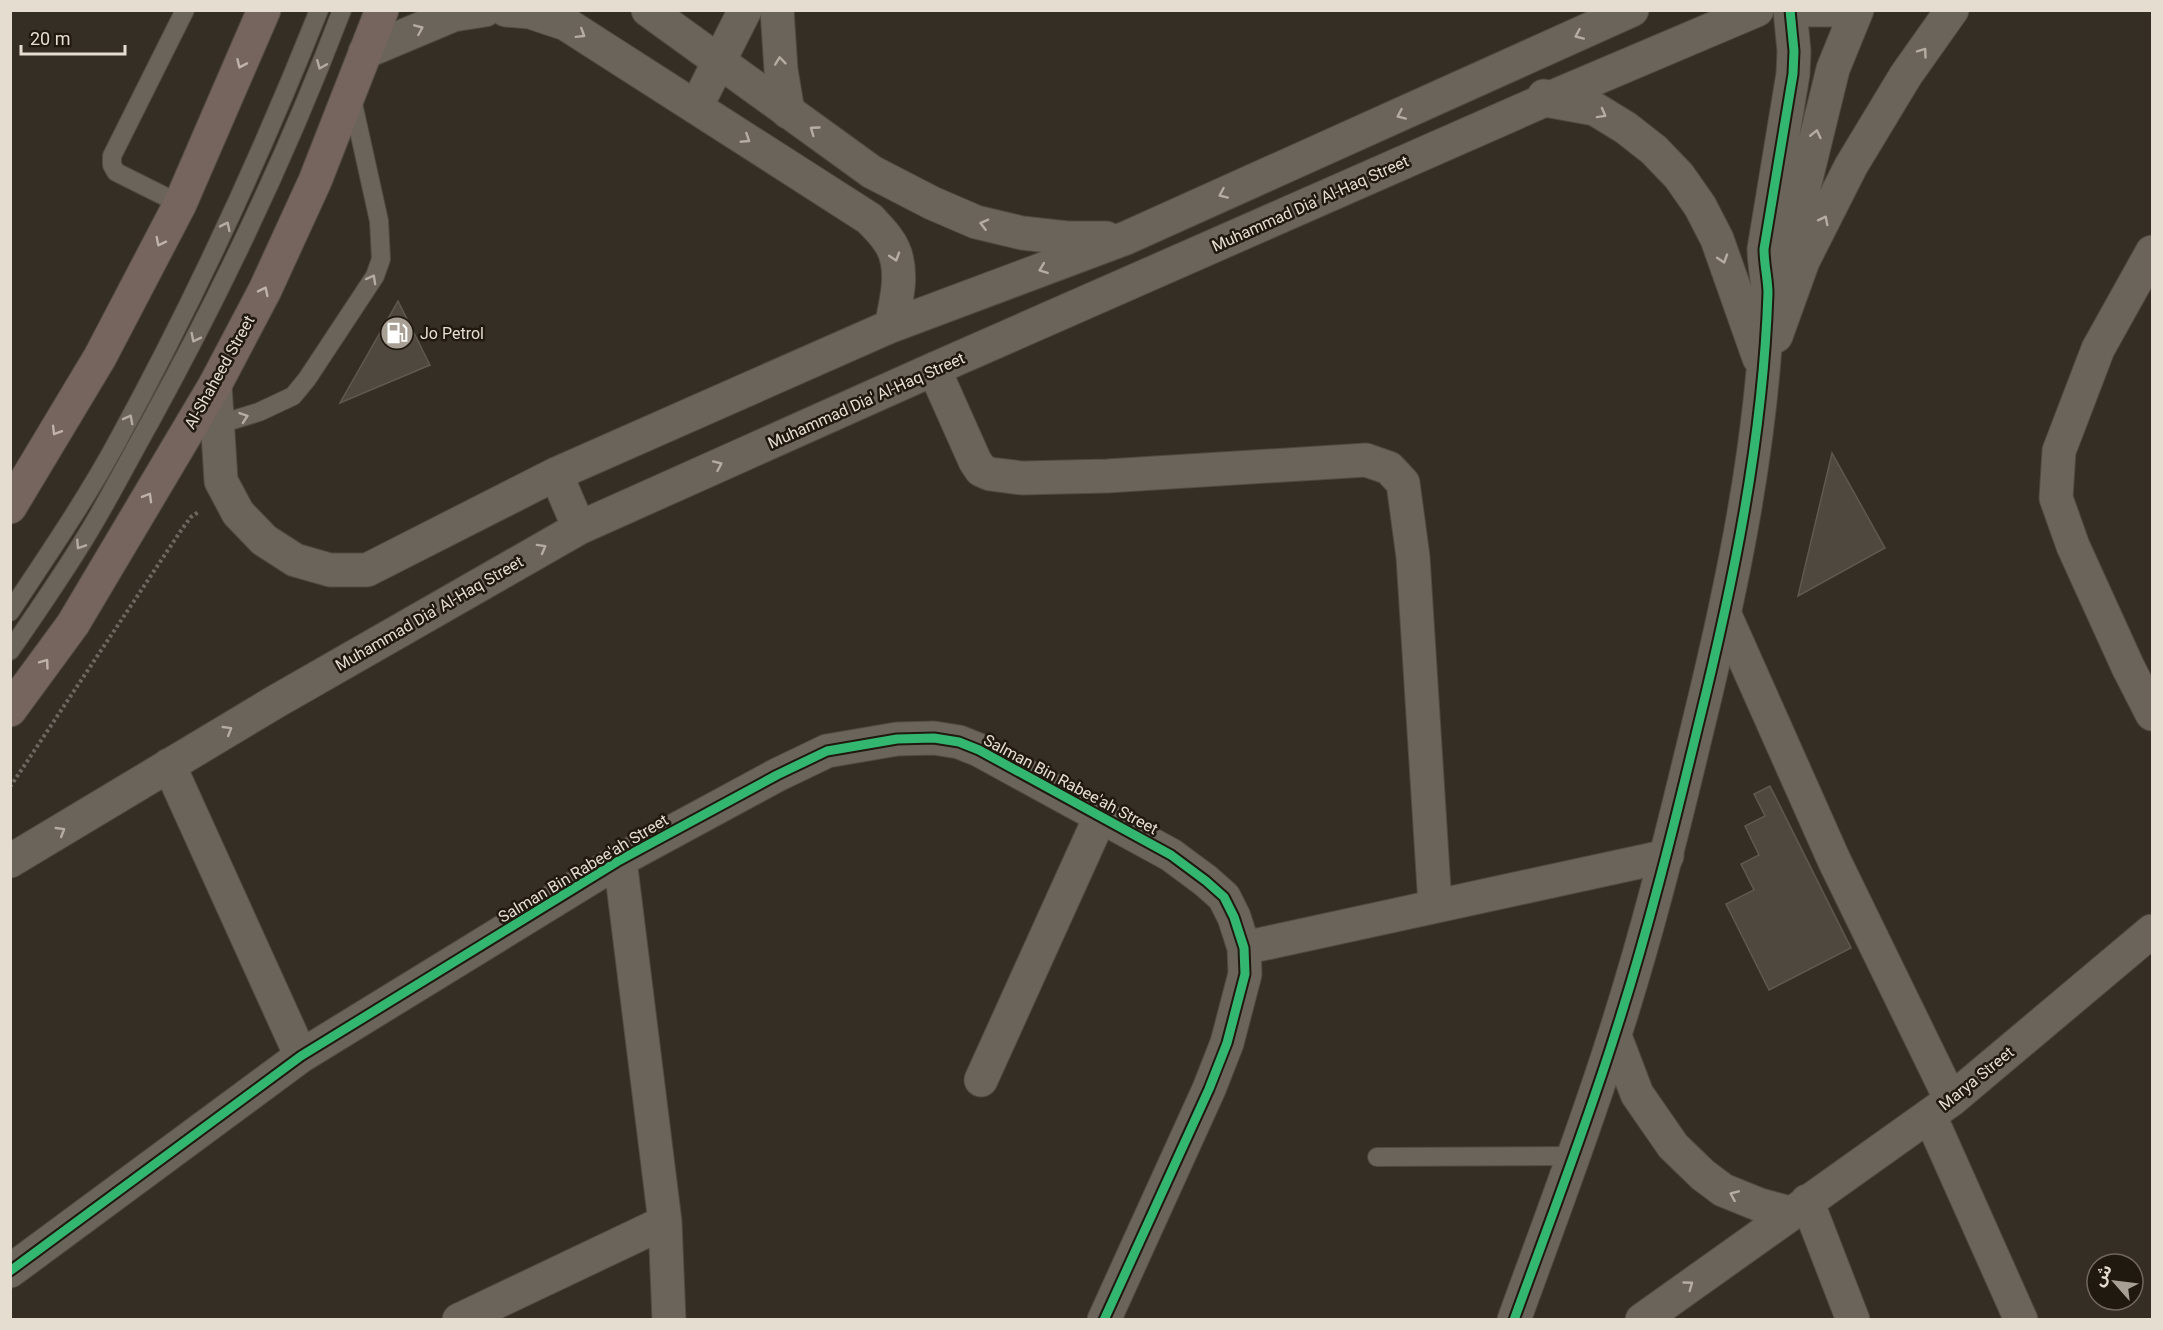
<svg xmlns="http://www.w3.org/2000/svg" width="2163" height="1330" viewBox="0 0 2163 1330" font-family="Roboto,'Noto Sans Arabic',sans-serif">
<style>
.building{fill:#4f483f;stroke:#5f5950;stroke-width:1.5}
.lines{fill:none;stroke-linecap:round;stroke-linejoin:round}
.lane-casing{stroke:#504a41;stroke-width:20}
.street-casing{stroke:#504a41;stroke-width:35}
.secondary-casing{stroke:#504a41;stroke-width:35}
.highway-casing{stroke:#504a41;stroke-width:35}
.path{stroke:#6c6760;stroke-width:4;stroke-dasharray:3 3;stroke-linecap:butt}
.lane{stroke:#6b645b;stroke-width:18}
.street{stroke:#6b645b;stroke-width:33}
.secondary{stroke:#6b645b;stroke-width:33}
.highway{stroke:#76645e;stroke-width:33}
.cycleway-casing{stroke:#1f1910;stroke-width:13}
.cycleway{stroke:#33b770;stroke-width:9}
.oneway{stroke:#b5ada2}
.oneway2{stroke:#bfb3a9}
.labels{text-anchor:middle;stroke-width:5;stroke-linejoin:round;paint-order:stroke}
.street-label{font-size:16px;fill:#e6ddd1;stroke:#1f1910}
.poi-label{font-size:16px;fill:#e6ddd1;stroke:#1f1910;text-anchor:start}
</style>
<rect width="100%" height="100%" fill="#352e24"/>
<path class="building" d="M398,301L430,365L340,403Z
M1832,453L1885,548L1798,596Z
M1770,786L1851,948L1769,990L1726,904L1754,890L1741,864L1759,855L1745,826L1765,816L1754,794Z"/>
<g class="lines">
<defs>
<path id="lane" d="M180,204L116,172L112,165V156L185,10
M210,427L259,412L293,396L307,379L375,276L381,259L379,221L352,99
M10,612C47,556 85,501 117,442C193,303 260,158 319,10
M10,651C37,612 64,573 88,533C110,497 129,459 150,422C223,289 288,152 342,10
M1377,1157L1574,1156"/>
<path id="street" d="M777,10L781,70L788,112
M696,107L745,10
M2152,252L2098,349L2059,451L2056,498L2073,546L2128,667L2152,714
M934,369L975,461L981,470L990,474L1022,478L1107,476L1366,460L1389,468L1403,483L1413,557L1435,905
M1725,615L1834,860L1951,1100
M169,765L301,1056
M620,860L665,1222L669,1320
M1244,948L1667,856
M1615,1036L1637,1094L1673,1146L1703,1175L1723,1190L1760,1205L1790,1213
M981,1080L1101,815
M1930,1116L2021,1320
M1807,1201L1853,1320
M10,1271L301,1056L620,860L777,775L827,751L897,739L934,738L959,742L979,750L1171,855L1206,881L1224,897L1234,917L1244,948L1245,974L1227,1043L1209,1089L1104,1320
M459,1320L665,1222
M1642,1320L1951,1100L2152,931"/>
<path id="secondary" d="M506,10L530,12L566,24L870,219C876,226 883,232 888,240C906,264 897,299 891,326
M648,10L872,172L932,203L976,222L1022,233L1067,238H1106
M1804,10H1830
M365,52L453,15L485,10
M1544,96L1545,100L1595,109L1626,128L1654,150L1679,176L1700,206L1717,239L1759,358
M1779,272L1792,236L1833,69L1857,10
M1776,336L1803,261L1851,166L1906,75L1952,10
M215,385L221,481L238,513L264,540L295,560L330,570H367L556,474L891,326L1126,238L1632,10
M556,474L579,528
M10,861L275,702L579,528L934,369L1545,100L1757,10
M1514,1320C1548,1226 1584,1132 1614,1037C1647,935 1673,830 1698,726C1733,584 1763,440 1768,293C1768,280 1764,264 1764,249L1793,74L1794,51L1790,10"/>
<path id="highway" d="M10,507L100,357L180,204L264,10
M10,710L73,624L215,385L265,290L315,181L382,10"/>
</defs>
<use href="#lane" class="lane-casing"/>
<use href="#street" class="street-casing"/>
<use href="#secondary" class="secondary-casing"/>
<use href="#highway" class="highway-casing"/>
<path class="path" d="M10,787L182,529L191,517L200,511"/>
<use href="#lane" class="lane"/>
<use href="#street" class="street"/>
<use href="#secondary" class="secondary"/>
<use href="#highway" class="highway"/>
<defs>
<path id="cycleway" d="M10,1271L301,1056L620,860L777,775L827,751L897,739L934,738L959,742L979,750L1171,855L1206,881L1224,897L1234,917L1244,948L1245,974L1227,1043L1209,1089L1104,1320
M1514,1320C1548,1226 1584,1132 1614,1037C1647,935 1673,830 1698,726C1733,584 1763,440 1768,293C1768,280 1764,264 1764,249L1793,74L1794,51L1790,10"/>
</defs>
<use href="#cycleway" class="cycleway-casing"/>
<use href="#cycleway" class="cycleway"/>
</g>
<defs><path id="oneway-chevron" d="M-2-3.5L2.5 0L-2 3.5" fill="none" stroke-width="1.6" stroke-linecap="round" stroke-linejoin="round" transform="scale(1.5)"/></defs>
<g class="oneway">
<use href="#oneway-chevron" transform="translate(419 29) rotate(-23)"/>
<use href="#oneway-chevron" transform="translate(581 34) rotate(32)"/>
<use href="#oneway-chevron" transform="translate(1579 35) rotate(156)"/>
<use href="#oneway-chevron" transform="translate(1923 52) rotate(-54)"/>
<use href="#oneway-chevron" transform="translate(780 61) rotate(-96)"/>
<use href="#oneway-chevron" transform="translate(321 65) rotate(112)"/>
<use href="#oneway-chevron" transform="translate(1602 114) rotate(29)"/>
<use href="#oneway-chevron" transform="translate(1401 115) rotate(156)"/>
<use href="#oneway-chevron" transform="translate(814 130) rotate(-144)"/>
<use href="#oneway-chevron" transform="translate(1816 134) rotate(-77)"/>
<use href="#oneway-chevron" transform="translate(746 139) rotate(33)"/>
<use href="#oneway-chevron" transform="translate(1223 194) rotate(156)"/>
<use href="#oneway-chevron" transform="translate(1824 220) rotate(-63)"/>
<use href="#oneway-chevron" transform="translate(984 224) rotate(-166)"/>
<use href="#oneway-chevron" transform="translate(226 226) rotate(-64)"/>
<use href="#oneway-chevron" transform="translate(895 257) rotate(72)"/>
<use href="#oneway-chevron" transform="translate(1723 259) rotate(72)"/>
<use href="#oneway-chevron" transform="translate(1043 269) rotate(159)"/>
<use href="#oneway-chevron" transform="translate(372 279) rotate(-61)"/>
<use href="#oneway-chevron" transform="translate(195 338) rotate(117)"/>
<use href="#oneway-chevron" transform="translate(244 417) rotate(-19)"/>
<use href="#oneway-chevron" transform="translate(129 419) rotate(-62)"/>
<use href="#oneway-chevron" transform="translate(718 465) rotate(-24)"/>
<use href="#oneway-chevron" transform="translate(80 545) rotate(123)"/>
<use href="#oneway-chevron" transform="translate(542 548) rotate(-29)"/>
<use href="#oneway-chevron" transform="translate(228 730) rotate(-31)"/>
<use href="#oneway-chevron" transform="translate(61 831) rotate(-31)"/>
<use href="#oneway-chevron" transform="translate(1734 1195) rotate(-157)"/>
<use href="#oneway-chevron" transform="translate(1689 1285) rotate(-36)"/>
</g>
<g class="oneway2">
<use href="#oneway-chevron" transform="translate(241 64) rotate(114)"/>
<use href="#oneway-chevron" transform="translate(160 242) rotate(117)"/>
<use href="#oneway-chevron" transform="translate(264 291) rotate(-64)"/>
<use href="#oneway-chevron" transform="translate(56 431) rotate(121)"/>
<use href="#oneway-chevron" transform="translate(148 497) rotate(-60)"/>
<use href="#oneway-chevron" transform="translate(45 663) rotate(-54)"/>
</g>
<defs>
<symbol id="fuel-disc" viewBox="-11 -11 22 22"><circle r="9.5" fill="#a8a094" stroke="#1f1910"/><path d="M-5.5-6h7V0h2V4h1.3V-2.5L3-4.5l.8-.8L6-3V5H2.5V1h-1V6h-7ZM-4.2-4.7v3.2H.2V-4.7Z" fill="#fff"/></symbol>
</defs>
<g fill-rule="evenodd">
<use href="#fuel-disc" x="378" y="314" width="38" height="38"/>
</g>
<g class="labels">
<g class="street-label">
<text transform="translate(1310 203) rotate(-24)" y="6">Muhammad Dia' Al-Haq Street</text>
<text transform="translate(219 372) rotate(-61)" y="6">Al-Shaheed Street</text>
<text transform="translate(866 400) rotate(-24)" y="6">Muhammad Dia' Al-Haq Street</text>
<text transform="translate(429 613) rotate(-30)" y="6">Muhammad Dia' Al-Haq Street</text>
<text transform="translate(1071 784) rotate(28)" y="6">Salman Bin Rabee'ah Street</text>
<text transform="translate(583 868) rotate(-31)" y="6">Salman Bin Rabee'ah Street</text>
<text transform="translate(1976 1078) rotate(-39)" y="6">Marya Street</text>
</g>
<g class="poi-label">
<text x="420" y="339">Jo Petrol</text>
</g>
</g>
<rect width="2163" height="1330" fill="none" stroke="#e6ddd1" stroke-width="24"/>
<g transform="translate(2115 1282) rotate(298)"><circle r="28" fill="#1f1910" stroke="#6f675d" stroke-width="1.5"/>
<path d="M0-4.5L10 22L0 15L-10 22Z" fill="#a8a094"/>
<text y="-9" font-size="16" font-weight="bold" text-anchor="middle" fill="#e6ddd1">ش</text>
</g>
<path d="M21 45v9h104v-9" fill="none" stroke="#e6ddd1" stroke-width="3"/>
<text x="30" y="45" font-size="18" fill="#e6ddd1" stroke="#1f1910" stroke-width="4.5" paint-order="stroke">20 m</text>
</svg>
